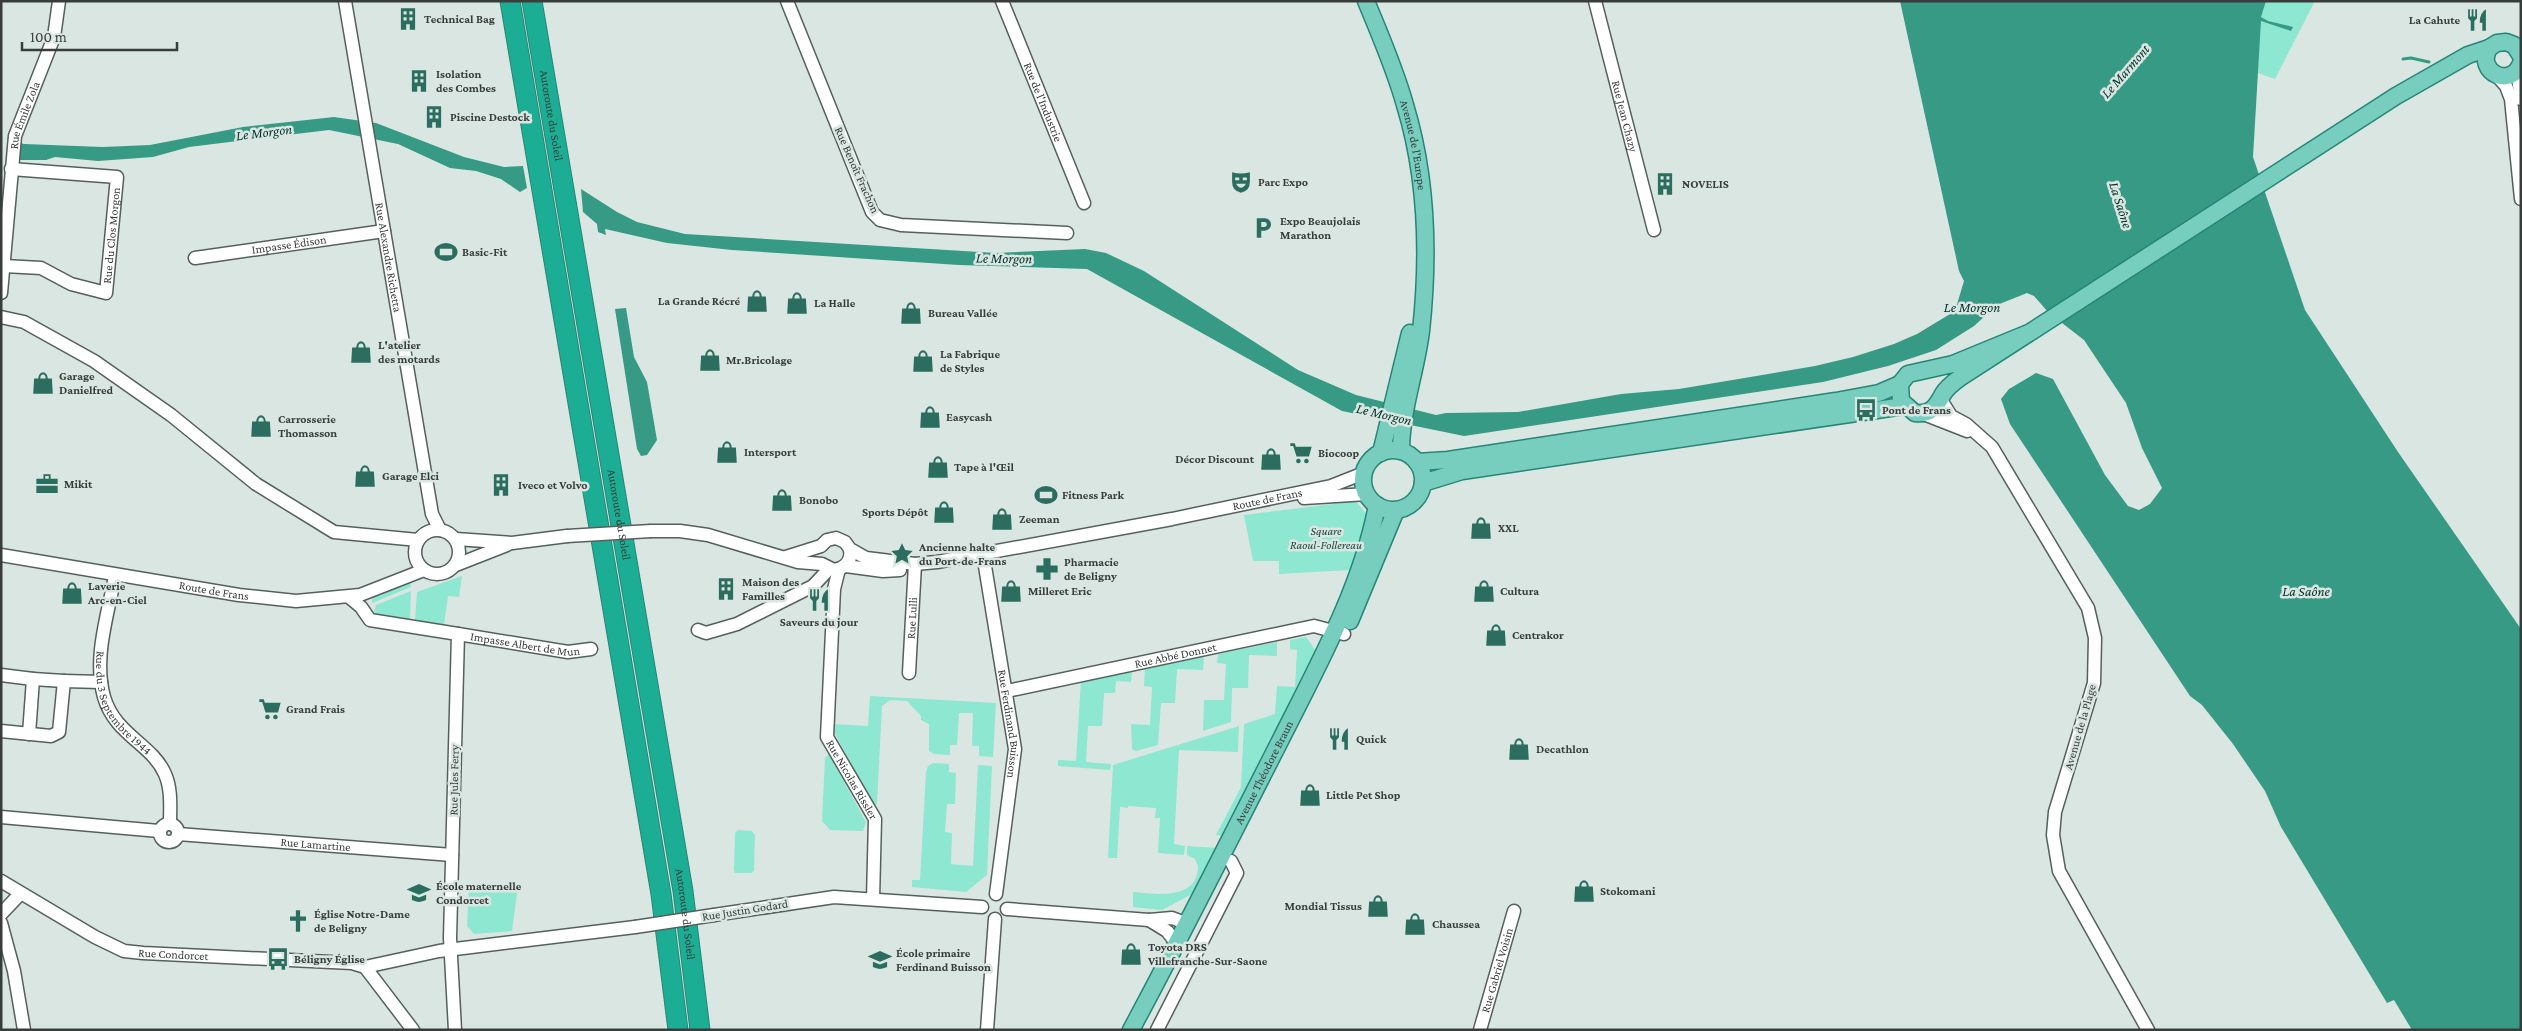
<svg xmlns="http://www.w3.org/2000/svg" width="2522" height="1031" viewBox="0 0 2522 1031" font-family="'Crimson Pro',serif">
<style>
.green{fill:#8ee7d1}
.water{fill:#369a85}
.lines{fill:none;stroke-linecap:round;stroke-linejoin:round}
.stream{stroke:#369a85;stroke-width:3}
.minor-casing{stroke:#55605d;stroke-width:15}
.major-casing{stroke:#268676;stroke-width:19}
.highway-casing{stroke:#268676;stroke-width:21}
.minor{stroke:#fff;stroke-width:12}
.major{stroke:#77cebf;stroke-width:16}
.highway{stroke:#1cae95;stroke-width:19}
.minor-bridge-casing{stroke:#55605d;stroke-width:15;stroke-linecap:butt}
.minor-bridge{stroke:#fff;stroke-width:12}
.labels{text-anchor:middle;stroke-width:5;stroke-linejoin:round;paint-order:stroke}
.poi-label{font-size:12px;font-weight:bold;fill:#383d3c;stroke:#dae6e2;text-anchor:start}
.street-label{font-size:12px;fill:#383d3c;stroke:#dae6e2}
.park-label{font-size:12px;font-style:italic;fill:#1b463d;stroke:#dae6e2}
.water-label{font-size:14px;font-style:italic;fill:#03322a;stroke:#dae6e2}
</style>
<rect width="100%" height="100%" fill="#dae6e2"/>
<path class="green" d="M2266,1H2315L2275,79L2258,73L2261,11Z
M1356,501L1369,518L1350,570L1279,574V561H1253L1244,515Z
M462,576L459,597L448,596L444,625L415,620L417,592Z
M410,582L411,587L372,603V598Z
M411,591L410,619L377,614L374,612L376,605Z
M1306,637L1318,654L1224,836L1216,835L1241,787L1244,724L1275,714L1277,686L1295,687L1297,650L1290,649V640Z
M1277,642V656L1249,655L1248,688H1232L1231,722L1203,731L1204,700H1224L1226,664L1217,663L1218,654Z
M1204,657L1203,670L1177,669L1175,703H1161L1158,745L1136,751L1132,749L1131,724L1150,725L1152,687L1144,686L1145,668Z
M1132,671L1131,682L1116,681L1115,693H1104L1102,726H1088L1086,762L1111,764L1110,770L1058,766V760L1076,761L1081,681Z
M870,696L996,703L993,757L979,756V746H972L973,713H959L957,745H950V755L934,754L929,751V724L921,720V716L907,701L890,700L882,706L877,803L874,808L832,728V724L868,726Z
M1239,726L1238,752L1179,750L1174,844L1185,846L1184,855L1158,853L1160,818H1155L1156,808L1128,806V808L1120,807L1117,858H1108L1113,765Z
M829,754L866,822L863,831L830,830L822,821L825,758Z
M933,763L949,764V772L956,773L955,804H947L945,832L952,833L951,864L973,866L978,765L992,766L987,875L966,892L912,887V880H920L926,772L928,766Z
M738,830L752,831L755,835L754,871L751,873H735L734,870L735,833Z
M1187,846L1218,848L1194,893L1162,910L1133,907V892C1155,894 1198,901 1198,866L1195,859L1187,855Z
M469,886H518L512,931L474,934L467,926Z"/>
<path class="water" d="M1900,1H2266L2261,17L2268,21L2293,27L2291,31L2261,21L2253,157L2305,310L2398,452L2521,629V1030H2412L2394,1000L2387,1003L2281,827L2265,791L2233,744L2202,705L2190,696L2010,424L2001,399L2009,389L2036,373L2053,379L2105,475L2128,506L2139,510L2150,504L2162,488L2142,448L2126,403L2084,340L2062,323L2067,319L2058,306L2048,312L2034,296L2027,293L1997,305L1974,326L1936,350L1888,366L1823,382L1464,436L1342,411L1087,269L959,265L732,250L667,243L605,229L606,235L598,232L597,224L583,212L581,189L617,212L637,222L685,234L996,253L1085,249L1106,253L1144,271L1298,370L1356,395L1436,415L1446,413L1518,412L1621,394L1679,389L1815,366L1853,357L1894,344L1917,334L1955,311L1964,281L1959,271Z
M334,117L376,123L464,157L504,167L523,166L527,188L520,192L501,179L476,171L450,168L398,144L329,130L189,147L153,157L98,161L55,157L46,160H19L14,141L24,144L103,147L150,145L243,127Z
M626,308L634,357L647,382L657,440L647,455L641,456L637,449L615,309Z"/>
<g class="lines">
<path class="stream" d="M2403,59L2411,58L2429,62"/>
<defs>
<g id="minor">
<path id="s1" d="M345,1L432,514L440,530"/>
<path d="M787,1L872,212L880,220L901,225L1067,233"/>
<path id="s2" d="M1002,1L1084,203"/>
<path id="s3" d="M1595,1L1654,230"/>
<path d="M2517,71L2521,99"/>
<path d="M2497,76L2506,86L2511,99L2521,199"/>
<path id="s4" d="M195,258L384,231"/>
<path id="s5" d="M4,266L41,268L71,284L106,293L117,177L11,169"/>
<path id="s6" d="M1,293L15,136L54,37L59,1"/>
<path d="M1,317L24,322L94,361L171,415L256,484L334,532L418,540"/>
<path d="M1941,400L1951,416L1966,424L1992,447L2088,608L2095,638L2094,683L2055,812L2053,835L2059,871L2148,1030"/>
<path d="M1921,413L1967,431"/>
<path d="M1304,498L1367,494"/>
<circle cx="437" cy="552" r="22"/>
<path d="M651,531H680L708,535L798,562L822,564L834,570C846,568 852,561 850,549"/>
<path d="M456,539L512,543L567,536"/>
<path id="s7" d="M983,554L1015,749L996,894"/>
<path id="s8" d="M1,555L239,595L296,601L360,595L424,570"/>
<path id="s9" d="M786,557L821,546L827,540L836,538L845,542L850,549L866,558L915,564L937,562L1172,519L1331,486L1364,473"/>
<path d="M456,565L507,545"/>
<path d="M846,566L883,571L900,570"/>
<path id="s10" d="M839,569L834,589L827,737L875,819L873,899"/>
<path id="s11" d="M115,576C108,614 93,658 104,697C115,735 152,744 165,774C172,790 170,808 170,824"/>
<path d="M349,597L361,607L370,620L458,634L450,938L455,1030"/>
<path d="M698,630L706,633L737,624L813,586L829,569"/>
<path id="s12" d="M458,634L568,652L591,649"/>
<path id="s13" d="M909,673L915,564"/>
<path d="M1,675L33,679L29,734"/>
<path d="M33,679L64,681"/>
<path id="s14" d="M1007,691L1314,626L1344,634"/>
<path d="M1,731L51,736L59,732L64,681L101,682"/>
<path d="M1,817L159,831"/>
<circle cx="169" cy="833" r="9"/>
<path id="s15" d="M178,834L452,855"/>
<path id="s16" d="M1,881L95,937L124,951L143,953L352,963L365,967L439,951L635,927"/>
<path d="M1007,909L1149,920L1172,918L1188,924"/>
<path d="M1,914L20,894"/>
<path d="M714,915L834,897L982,907"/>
<path d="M1149,920L1167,931L1177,944"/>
<path d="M1,923L14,971L24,1030"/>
<path d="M365,967L413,1030"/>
<path d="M987,1030L995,919"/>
<path d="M1157,1030L1237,873L1231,861"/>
<path id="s17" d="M1480,1030L1514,911"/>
</g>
<g id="major">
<path id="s18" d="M1366,1C1380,35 1395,69 1405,105C1427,177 1429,257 1421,331C1416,372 1401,410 1401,451"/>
<path d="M2489,48C2475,73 2512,89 2521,63"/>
<path d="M2031,332L1953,364L1908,374L1900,384L1901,401L1915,413C1931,415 1936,407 1943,394C1947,387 1954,382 1961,377L2396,96L2468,55L2489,48L2497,43L2506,42L2514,45L2521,56"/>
<circle cx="1393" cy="480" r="30"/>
<path d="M1381,453L1410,333"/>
<path d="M1417,462L1448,460L1836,401L1879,393L1900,384"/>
<path d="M1423,483L1462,471L1904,406"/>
<path d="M1350,621L1396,510"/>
<path id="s19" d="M1131,1030C1182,935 1230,839 1279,743C1316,669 1362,587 1377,505"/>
</g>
<g id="highway">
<path d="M510,1L661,894L678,1030"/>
<path id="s20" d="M532,1L683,891L700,1030"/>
</g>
</defs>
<use href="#minor" class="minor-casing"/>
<use href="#major" class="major-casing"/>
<use href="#highway" class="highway-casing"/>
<use href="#minor" class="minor"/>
<use href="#major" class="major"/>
<use href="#highway" class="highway"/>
<defs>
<path id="minor-bridge" d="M567,536L651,531
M635,927L714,915"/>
</defs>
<use href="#minor-bridge" class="minor-bridge-casing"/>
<use href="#minor-bridge" class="minor-bridge"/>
</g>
<defs>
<symbol id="building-bare" viewBox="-9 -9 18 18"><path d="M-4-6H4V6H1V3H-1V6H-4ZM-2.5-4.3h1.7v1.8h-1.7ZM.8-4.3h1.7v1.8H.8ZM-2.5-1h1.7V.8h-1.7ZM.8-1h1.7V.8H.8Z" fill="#2b6e60" stroke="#dae6e2" stroke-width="2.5" paint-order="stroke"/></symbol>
<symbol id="restaurant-bare" viewBox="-9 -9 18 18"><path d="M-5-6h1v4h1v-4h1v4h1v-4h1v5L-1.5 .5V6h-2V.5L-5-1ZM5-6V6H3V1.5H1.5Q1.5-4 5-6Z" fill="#2b6e60" stroke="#dae6e2" stroke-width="2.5" paint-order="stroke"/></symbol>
<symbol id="theatre-bare" viewBox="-9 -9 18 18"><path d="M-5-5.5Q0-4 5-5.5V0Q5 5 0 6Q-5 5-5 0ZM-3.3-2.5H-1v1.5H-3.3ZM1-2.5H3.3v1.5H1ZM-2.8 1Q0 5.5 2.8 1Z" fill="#2b6e60" stroke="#dae6e2" stroke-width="2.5" paint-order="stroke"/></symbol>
<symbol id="parking-bare" viewBox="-9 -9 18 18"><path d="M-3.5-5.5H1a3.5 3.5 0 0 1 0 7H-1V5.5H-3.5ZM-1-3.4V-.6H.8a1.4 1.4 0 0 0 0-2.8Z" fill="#2b6e60" stroke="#dae6e2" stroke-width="2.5" paint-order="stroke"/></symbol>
<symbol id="stadium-bare" viewBox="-9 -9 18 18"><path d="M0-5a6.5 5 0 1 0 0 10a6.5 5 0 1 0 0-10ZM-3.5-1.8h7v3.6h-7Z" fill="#2b6e60" stroke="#dae6e2" stroke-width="2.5" paint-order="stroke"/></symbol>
<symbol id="shop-bare" viewBox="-9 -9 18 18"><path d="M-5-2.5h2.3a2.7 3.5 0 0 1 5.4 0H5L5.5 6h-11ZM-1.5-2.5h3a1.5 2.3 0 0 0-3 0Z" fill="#2b6e60" stroke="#dae6e2" stroke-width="2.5" paint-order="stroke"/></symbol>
<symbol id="bus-bare" viewBox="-9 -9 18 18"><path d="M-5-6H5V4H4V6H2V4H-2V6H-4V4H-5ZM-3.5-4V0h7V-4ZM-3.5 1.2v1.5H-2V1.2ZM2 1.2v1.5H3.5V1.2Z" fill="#2b6e60" stroke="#dae6e2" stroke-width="2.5" paint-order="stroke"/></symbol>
<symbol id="supermarket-bare" viewBox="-9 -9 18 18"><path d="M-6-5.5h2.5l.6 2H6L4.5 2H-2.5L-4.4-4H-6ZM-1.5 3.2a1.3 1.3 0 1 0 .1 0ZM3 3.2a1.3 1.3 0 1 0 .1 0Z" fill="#2b6e60" stroke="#dae6e2" stroke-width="2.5" paint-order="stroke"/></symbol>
<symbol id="office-bare" viewBox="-9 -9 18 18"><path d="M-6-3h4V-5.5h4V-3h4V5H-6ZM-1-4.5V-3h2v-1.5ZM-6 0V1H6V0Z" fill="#2b6e60" stroke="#dae6e2" stroke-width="2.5" paint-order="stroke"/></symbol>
<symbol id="sight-bare" viewBox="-9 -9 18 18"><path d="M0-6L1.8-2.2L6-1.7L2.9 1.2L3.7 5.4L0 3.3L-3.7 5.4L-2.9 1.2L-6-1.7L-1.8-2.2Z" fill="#2b6e60" stroke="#dae6e2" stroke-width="2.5" paint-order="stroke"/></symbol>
<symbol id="pharmacy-bare" viewBox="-9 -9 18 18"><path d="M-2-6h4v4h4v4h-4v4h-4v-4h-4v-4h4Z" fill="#2b6e60" stroke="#dae6e2" stroke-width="2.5" paint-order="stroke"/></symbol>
<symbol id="school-bare" viewBox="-9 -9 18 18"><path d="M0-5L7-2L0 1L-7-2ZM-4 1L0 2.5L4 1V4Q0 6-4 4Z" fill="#2b6e60" stroke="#dae6e2" stroke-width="2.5" paint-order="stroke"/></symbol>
<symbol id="church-bare" viewBox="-9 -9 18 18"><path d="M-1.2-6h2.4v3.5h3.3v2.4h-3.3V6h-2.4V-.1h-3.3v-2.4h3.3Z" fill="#2b6e60" stroke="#dae6e2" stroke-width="2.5" paint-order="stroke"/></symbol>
</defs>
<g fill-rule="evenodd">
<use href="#building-bare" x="392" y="3" width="32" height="32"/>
<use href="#restaurant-bare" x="2461" y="4" width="32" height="32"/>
<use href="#building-bare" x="403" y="65" width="32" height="32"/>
<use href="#building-bare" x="418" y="101" width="32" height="32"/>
<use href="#theatre-bare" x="1225" y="166" width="32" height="32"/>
<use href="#building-bare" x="1649" y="168" width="32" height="32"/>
<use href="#parking-bare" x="1247" y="212" width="32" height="32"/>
<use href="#stadium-bare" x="430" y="236" width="32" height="32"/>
<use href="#shop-bare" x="741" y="285" width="32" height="32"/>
<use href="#shop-bare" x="781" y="287" width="32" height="32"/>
<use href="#shop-bare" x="895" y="297" width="32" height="32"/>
<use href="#shop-bare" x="345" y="336" width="32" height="32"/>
<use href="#shop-bare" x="694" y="344" width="32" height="32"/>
<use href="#shop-bare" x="907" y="345" width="32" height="32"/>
<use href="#shop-bare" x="27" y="367" width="32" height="32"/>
<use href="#bus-bare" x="1850" y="394" width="32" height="32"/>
<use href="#shop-bare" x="914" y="401" width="32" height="32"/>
<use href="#shop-bare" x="245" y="410" width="32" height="32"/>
<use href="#shop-bare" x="711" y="436" width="32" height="32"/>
<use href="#supermarket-bare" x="1285" y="437" width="32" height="32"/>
<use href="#shop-bare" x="1255" y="443" width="32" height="32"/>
<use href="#shop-bare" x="922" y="451" width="32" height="32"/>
<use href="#shop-bare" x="349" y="460" width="32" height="32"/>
<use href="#office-bare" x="31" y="468" width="32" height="32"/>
<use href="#building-bare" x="485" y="469" width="32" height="32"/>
<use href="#stadium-bare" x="1030" y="479" width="32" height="32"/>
<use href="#shop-bare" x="766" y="484" width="32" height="32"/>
<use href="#shop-bare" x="928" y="496" width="32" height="32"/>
<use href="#shop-bare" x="986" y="503" width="32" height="32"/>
<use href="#shop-bare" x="1465" y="512" width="32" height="32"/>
<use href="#sight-bare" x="886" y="538" width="32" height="32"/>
<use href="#pharmacy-bare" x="1031" y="553" width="32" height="32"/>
<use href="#building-bare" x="710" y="573" width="32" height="32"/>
<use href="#shop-bare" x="995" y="575" width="32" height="32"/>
<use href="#shop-bare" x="1468" y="575" width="32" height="32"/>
<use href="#shop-bare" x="56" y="577" width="32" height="32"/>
<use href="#restaurant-bare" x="803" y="584" width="32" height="32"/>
<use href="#shop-bare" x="1480" y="619" width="32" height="32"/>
<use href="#supermarket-bare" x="254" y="693" width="32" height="32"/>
<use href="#restaurant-bare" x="1323" y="723" width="32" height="32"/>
<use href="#shop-bare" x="1503" y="733" width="32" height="32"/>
<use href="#shop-bare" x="1294" y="779" width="32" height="32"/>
<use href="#shop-bare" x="1568" y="875" width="32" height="32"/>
<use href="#school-bare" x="403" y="877" width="32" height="32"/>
<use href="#shop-bare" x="1362" y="890" width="32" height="32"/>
<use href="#church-bare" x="282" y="905" width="32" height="32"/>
<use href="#shop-bare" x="1399" y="908" width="32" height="32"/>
<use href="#shop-bare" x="1115" y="938" width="32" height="32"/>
<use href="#bus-bare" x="262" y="943" width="32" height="32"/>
<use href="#school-bare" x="864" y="944" width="32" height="32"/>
</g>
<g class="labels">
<g class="poi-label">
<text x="424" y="23">Technical Bag</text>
<text x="2460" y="24" text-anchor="end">La Cahute</text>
<text x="436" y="78">Isolation<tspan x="436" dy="14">des Combes</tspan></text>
<text x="450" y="121">Piscine Destock</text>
<text x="1258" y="186">Parc Expo</text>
<text x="1682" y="188">NOVELIS</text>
<text x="1280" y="225">Expo Beaujolais<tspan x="1280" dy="14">Marathon</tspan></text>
<text x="462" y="256">Basic-Fit</text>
<text x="740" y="305" text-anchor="end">La Grande Récré</text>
<text x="814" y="307">La Halle</text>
<text x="928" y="317">Bureau Vallée</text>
<text x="378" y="349">L'atelier<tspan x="378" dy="14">des motards</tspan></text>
<text x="940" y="358">La Fabrique<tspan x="940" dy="14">de Styles</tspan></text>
<text x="726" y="364">Mr.Bricolage</text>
<text x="59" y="380">Garage<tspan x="59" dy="14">Danielfred</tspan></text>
<text x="1882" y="414">Pont de Frans</text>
<text x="946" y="421">Easycash</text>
<text x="278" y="423">Carrosserie<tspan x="278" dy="14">Thomasson</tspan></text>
<text x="744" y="456">Intersport</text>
<text x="1318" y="457">Biocoop</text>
<text x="1254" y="463" text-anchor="end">Décor Discount</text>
<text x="954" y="471">Tape à l'Œil</text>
<text x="382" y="480">Garage Elci</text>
<text x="64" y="488">Mikit</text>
<text x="518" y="489">Iveco et Volvo</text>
<text x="1062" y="499">Fitness Park</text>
<text x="799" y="504">Bonobo</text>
<text x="928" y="516" text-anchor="end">Sports Dépôt</text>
<text x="1019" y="523">Zeeman</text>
<text x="1498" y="532">XXL</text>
<text x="919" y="551">Ancienne halte<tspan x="919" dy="14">du Port-de-Frans</tspan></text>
<text x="1064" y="566">Pharmacie<tspan x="1064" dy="14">de Beligny</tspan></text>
<text x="742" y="586">Maison des<tspan x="742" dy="14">Familles</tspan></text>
<text x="88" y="590">Laverie<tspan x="88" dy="14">Arc-en-Ciel</tspan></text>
<text x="1028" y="595">Milleret Eric</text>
<text x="1500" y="595">Cultura</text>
<text x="819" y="626" text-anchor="middle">Saveurs du jour</text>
<text x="1512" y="639">Centrakor</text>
<text x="286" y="713">Grand Frais</text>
<text x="1356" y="743">Quick</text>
<text x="1536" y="753">Decathlon</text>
<text x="1326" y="799">Little Pet Shop</text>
<text x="436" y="890">École maternelle<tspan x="436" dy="14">Condorcet</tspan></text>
<text x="1600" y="895">Stokomani</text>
<text x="1362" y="910" text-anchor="end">Mondial Tissus</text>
<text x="314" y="918">Église Notre-Dame<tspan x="314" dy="14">de Beligny</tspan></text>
<text x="1432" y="928">Chaussea</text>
<text x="1148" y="951">Toyota DRS<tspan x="1148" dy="14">Villefranche-Sur-Saone</tspan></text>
<text x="896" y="957">École primaire<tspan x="896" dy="14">Ferdinand Buisson</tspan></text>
<text x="294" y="963">Béligny Église</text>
</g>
<g class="street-label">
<text dy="4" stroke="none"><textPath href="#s2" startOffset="109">Rue de l'Industrie</textPath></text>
<text dy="4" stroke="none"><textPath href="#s3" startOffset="119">Rue Jean Chazy</textPath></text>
<text dy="4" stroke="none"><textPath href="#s6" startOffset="180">Rue Émile Zola</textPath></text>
<text dy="4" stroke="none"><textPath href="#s20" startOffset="116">Autoroute du Soleil</textPath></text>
<text dy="4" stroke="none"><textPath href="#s18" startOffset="152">Avenue de l'Europe</textPath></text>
<text transform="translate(857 170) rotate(66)" y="4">Rue Benoît Frachon</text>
<text dy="4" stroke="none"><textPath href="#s5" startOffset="165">Rue du Clos Morgon</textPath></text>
<text dy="4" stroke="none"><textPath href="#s4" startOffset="95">Impasse Édison</textPath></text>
<text dy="4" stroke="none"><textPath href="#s1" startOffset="260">Rue Alexandre Richetta</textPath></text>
<text dy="4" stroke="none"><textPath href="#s9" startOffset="499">Route de Frans</textPath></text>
<text dy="4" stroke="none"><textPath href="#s20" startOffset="521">Autoroute du Soleil</textPath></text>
<text dy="4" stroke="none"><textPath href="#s8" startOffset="216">Route de Frans</textPath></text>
<text dy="4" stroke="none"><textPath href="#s13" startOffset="55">Rue Lulli</textPath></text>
<text dy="4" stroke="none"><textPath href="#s12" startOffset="68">Impasse Albert de Mun</textPath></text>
<text dy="4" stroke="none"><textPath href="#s14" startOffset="172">Rue Abbé Donnet</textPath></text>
<text dy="4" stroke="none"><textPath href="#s11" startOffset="136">Rue du 3 Septembre 1944</textPath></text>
<text dy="4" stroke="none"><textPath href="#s7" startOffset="172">Rue Ferdinand Buisson</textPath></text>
<text transform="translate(2080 727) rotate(-74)" y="4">Avenue de la Plage</text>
<text dy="4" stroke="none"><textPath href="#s19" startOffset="290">Avenue Théodore Braun</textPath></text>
<text dy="4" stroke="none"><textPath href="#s10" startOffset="218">Rue Nicolas Rissler</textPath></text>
<text transform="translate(454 780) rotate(-89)" y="4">Rue Jules Ferry</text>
<text dy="4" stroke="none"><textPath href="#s15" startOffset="138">Rue Lamartine</textPath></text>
<text transform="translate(745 910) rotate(-9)" y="4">Rue Justin Godard</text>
<text dy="4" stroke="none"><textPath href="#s20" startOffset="926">Autoroute du Soleil</textPath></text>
<text dy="4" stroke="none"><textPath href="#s16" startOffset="191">Rue Condorcet</textPath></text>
<text dy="4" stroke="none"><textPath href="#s17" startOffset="62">Rue Gabriel Voisin</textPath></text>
</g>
<g class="park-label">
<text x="1326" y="535">Square<tspan x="1326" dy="14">Raoul-Follereau</tspan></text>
</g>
<g class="water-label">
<text transform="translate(2125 71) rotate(-49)" y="5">Le Marmont</text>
<text transform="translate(264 132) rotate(-7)" y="5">Le Morgon</text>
<text transform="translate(2121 205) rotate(72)" y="5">La Saône</text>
<text transform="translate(1004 258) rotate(1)" y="5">Le Morgon</text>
<text x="1972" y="312">Le Morgon</text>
<text transform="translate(1384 414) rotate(13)" y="5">Le Morgon</text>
<text x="2306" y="596">La Saône</text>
</g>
</g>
<rect width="2522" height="1031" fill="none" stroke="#383d3c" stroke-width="5"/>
<path d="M22 42v8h155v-8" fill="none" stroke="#383d3c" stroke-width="2.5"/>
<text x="30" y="42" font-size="15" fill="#383d3c" stroke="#dae6e2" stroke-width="4" paint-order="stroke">100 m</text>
</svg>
